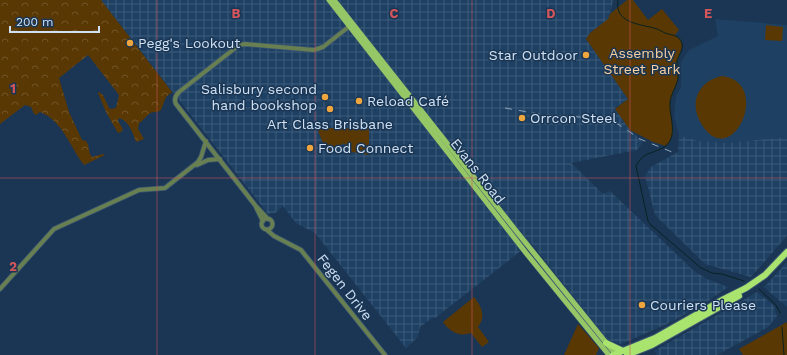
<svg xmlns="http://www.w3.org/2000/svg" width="787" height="355" viewBox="0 0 787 355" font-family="'Work Sans',sans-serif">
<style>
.built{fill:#1e4063}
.industrial{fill:url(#industrial-grid)}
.green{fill:#5a3803}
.forest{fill:url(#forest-crowns)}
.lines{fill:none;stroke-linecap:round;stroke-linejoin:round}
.stream{stroke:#082221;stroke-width:1}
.minor-casing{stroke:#3b5571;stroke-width:5.5}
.major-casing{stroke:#3b5571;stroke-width:6}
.highway-casing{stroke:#3b5571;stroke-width:8}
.minor{stroke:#677f51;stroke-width:4}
.major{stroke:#96c767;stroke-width:5}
.highway{stroke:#a9e46e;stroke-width:6}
.rail{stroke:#8fa4bb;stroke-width:1;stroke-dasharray:7 7;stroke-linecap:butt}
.grid{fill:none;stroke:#d4565b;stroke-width:1;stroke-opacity:0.55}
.poi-dot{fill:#f0a63f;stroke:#1a3654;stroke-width:1.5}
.labels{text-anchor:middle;stroke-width:3;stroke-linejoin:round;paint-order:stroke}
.poi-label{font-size:14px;fill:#d0e1f3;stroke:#1a3654;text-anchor:start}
.park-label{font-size:14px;fill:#f9d0a1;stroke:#1a3654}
.street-label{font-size:14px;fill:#d0e1f3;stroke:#1a3654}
.grid-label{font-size:13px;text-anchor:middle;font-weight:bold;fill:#d4565b;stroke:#1a3654;stroke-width:3;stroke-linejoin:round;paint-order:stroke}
</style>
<defs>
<pattern id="industrial-grid" width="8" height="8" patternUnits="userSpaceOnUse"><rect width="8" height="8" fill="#1e4063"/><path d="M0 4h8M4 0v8" fill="none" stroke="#3e5b7a"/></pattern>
<pattern id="forest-crowns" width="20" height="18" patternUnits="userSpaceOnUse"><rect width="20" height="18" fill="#5a3803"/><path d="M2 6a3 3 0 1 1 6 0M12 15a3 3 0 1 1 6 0" fill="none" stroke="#715428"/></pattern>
</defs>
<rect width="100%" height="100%" fill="#1a3654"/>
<path class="built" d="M715,19L787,25V137L727,143L698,141L679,135L674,116L676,96L681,87V62L689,50L718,36Z"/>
<path class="industrial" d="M101,0H613L610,14L608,19L590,33L586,39L628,99L615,108L630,130L643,142L637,150L571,163L603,194L610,191L694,271L707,279L728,287L701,306L665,325L621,344L616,343L607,339L531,243L435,318H432L420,327L418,337L406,348L315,233L296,223L283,206L275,213L268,214Z
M679,135L698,141L727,143L787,137V236L751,277L705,264L655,215L645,176L651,167L678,152Z
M787,262V307L764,287Z
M757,292L774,306L777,316L768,327L717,355H657L654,351Z"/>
<path class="green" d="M627,0H633L648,20L662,9L679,30L675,35L681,40L682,47L677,62L678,81L673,92L670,103L673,133L669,143L666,146L653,142L630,130L615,109L628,99L586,39L590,33L608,19L610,14Z
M766,25L783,27L782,41L765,40Z
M722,76C773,82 732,172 702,125C688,104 698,81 722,76Z
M317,128H369V155L352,152L350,153L344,143L329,152L324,146Z
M474,297C482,307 486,317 478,327L489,342L482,347L471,333C459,337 450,332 443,322Z
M787,322V355H743L739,349Z
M578,324L599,348L596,355H564Z"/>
<path class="forest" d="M0,0H101L172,92L166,97L161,110C157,113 153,111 149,114C145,117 143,121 139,123L138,129L144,139L136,142C133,133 129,121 119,118L118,121L123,129L121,132L118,133L106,112L98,93L99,92L103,95L109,108L111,109L116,108L119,95L88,55L59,78L69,112L82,140L86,141C90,146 88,153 92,157L103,154L105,155L84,165C70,147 63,121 40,112L36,115L34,114L31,107L25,105L0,124Z"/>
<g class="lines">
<path class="stream" d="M618,0C614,23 639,24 654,28C658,29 661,31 665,33C671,35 678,35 681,41C685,48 679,54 677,61C676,68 680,75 677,82C675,89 671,94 670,102C669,115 676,129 670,141C665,150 652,151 644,156C640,159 638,162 636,166L648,221L651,225L701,268L712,273L722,274L744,281
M759,289L776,305L780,313
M782,327L784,355"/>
<defs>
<path id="minor" d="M197,165L208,160L220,159
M256,207L263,221
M261.5 224a5.5 5.5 0 1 1 11 0a5.5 5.5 0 1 1-11 0Z
M268,219L255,205L176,104C174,100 175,96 179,92L239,45L245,44L314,50L323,47L351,25
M267,230L274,236L301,250L385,355
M0,289L54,229L139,190L165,188L198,162L201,157L206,141"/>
<path id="major" d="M329,0L526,253L609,355
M334,0L517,232L616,355"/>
<path id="highway" d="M606,343L623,351
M613,355L655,338L722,300L746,288L765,275L787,252
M627,355L652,345L739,296"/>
</defs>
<use href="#minor" class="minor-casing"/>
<use href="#major" class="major-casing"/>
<use href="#highway" class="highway-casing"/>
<use href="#minor" class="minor"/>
<use href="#major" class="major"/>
<use href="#highway" class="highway"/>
<path class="rail" d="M505,108L545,115L596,118L607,120L618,124L640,139L672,152"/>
</g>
<path class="grid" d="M157,0V355M315,0V355M472,0V355M630,0V355M0,178H787"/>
<g class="poi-dot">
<circle cx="130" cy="43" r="4"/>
<circle cx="586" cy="55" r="4"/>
<circle cx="325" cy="97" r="4"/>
<circle cx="359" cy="101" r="4"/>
<circle cx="330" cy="109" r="4"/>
<circle cx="522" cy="118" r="4"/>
<circle cx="310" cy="148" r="4"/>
<circle cx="642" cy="305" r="4"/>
</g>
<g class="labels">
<g class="poi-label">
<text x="138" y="48">Pegg's Lookout</text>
<text x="578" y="60" text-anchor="end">Star Outdoor</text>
<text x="317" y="94" text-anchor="end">Salisbury second<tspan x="317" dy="16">hand bookshop</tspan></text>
<text x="367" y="106">Reload Café</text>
<text x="530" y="123">Orrcon Steel</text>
<text x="330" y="129" text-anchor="middle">Art Class Brisbane</text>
<text x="318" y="153">Food Connect</text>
<text x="650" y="310">Couriers Please</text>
</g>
<g class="park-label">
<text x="642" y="58">Assembly<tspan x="642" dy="16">Street Park</tspan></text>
</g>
<g class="street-label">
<text transform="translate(478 171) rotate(52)" y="5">Evans Road</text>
<text transform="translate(345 287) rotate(52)" y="5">Fegen Drive</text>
</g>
</g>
<g class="grid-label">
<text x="236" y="18">B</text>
<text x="394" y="18">C</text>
<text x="551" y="18">D</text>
<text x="708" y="18">E</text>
<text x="13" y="93">1</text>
<text x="13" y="271">2</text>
</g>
<path d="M10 26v6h89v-6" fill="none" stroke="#d0e1f3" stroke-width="2"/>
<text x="16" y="26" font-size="12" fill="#d0e1f3" stroke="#1a3654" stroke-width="3" paint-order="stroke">200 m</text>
</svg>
